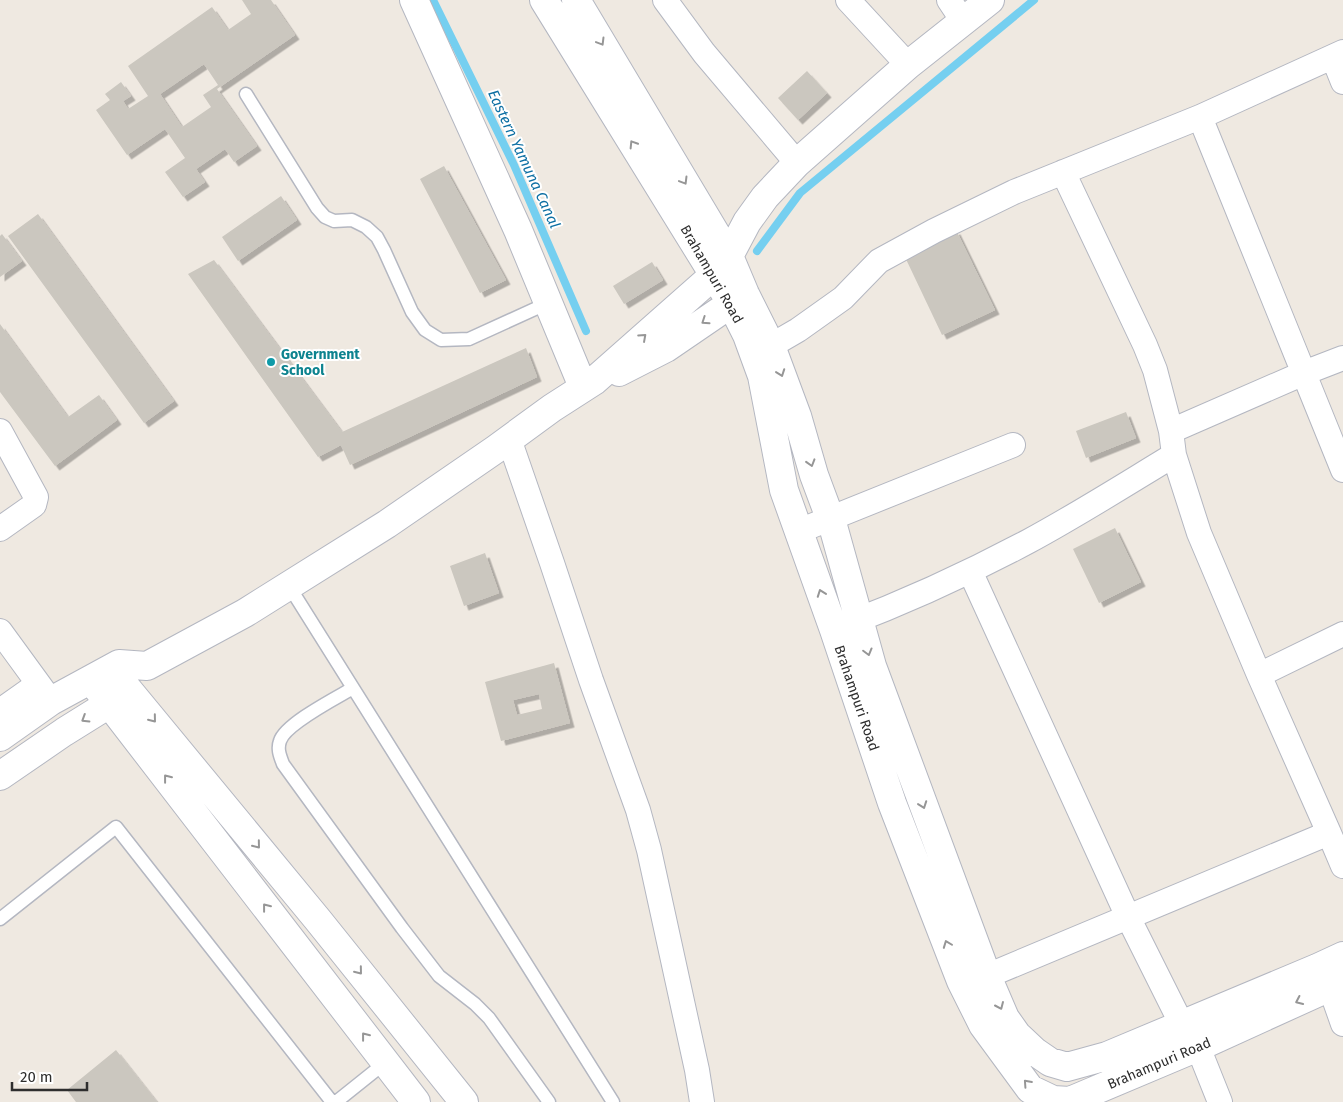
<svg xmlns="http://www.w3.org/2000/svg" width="1343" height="1102" viewBox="0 0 1343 1102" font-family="'Fira Sans',sans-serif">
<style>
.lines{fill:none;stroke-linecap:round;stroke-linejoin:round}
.stream{stroke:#75cff0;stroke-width:8}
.building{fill:#cbc7bf;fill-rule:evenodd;filter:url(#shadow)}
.service-casing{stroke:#b4b7c1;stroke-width:15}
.minor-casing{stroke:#b4b7c1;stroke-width:26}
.tertiary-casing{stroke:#b4b7c1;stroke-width:30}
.service{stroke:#fff;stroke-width:12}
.minor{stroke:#fff;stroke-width:24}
.tertiary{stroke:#fff;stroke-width:28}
.oneway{stroke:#969696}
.culture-dot{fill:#0f9aa8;stroke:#fff;stroke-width:2}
.labels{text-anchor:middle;stroke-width:4;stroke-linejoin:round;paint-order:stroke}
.street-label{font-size:14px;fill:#2e2e2e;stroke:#fff}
.culture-label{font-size:14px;font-weight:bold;fill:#0d838f;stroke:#fff;text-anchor:start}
.water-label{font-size:15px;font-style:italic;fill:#0d6fa3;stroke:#fff}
</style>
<defs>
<filter id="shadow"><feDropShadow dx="4.5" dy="4.5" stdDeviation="0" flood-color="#0004"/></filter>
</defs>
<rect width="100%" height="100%" fill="#efe9e1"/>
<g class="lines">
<path class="stream" d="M433,0L514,165L586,331
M757,251L800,193L1034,0"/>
</g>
<path class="building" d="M242,0H271L295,35L217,89L257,146L234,162L225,149L196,169L205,182L183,197L165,172L185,158L165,129L127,155L96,110L110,100L105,94L121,82L131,96L123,101L128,109L148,96L128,66L212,7L228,30L251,14ZM204,64L218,85L203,95L211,107L182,127L160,94Z
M807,71L827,93L798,120L778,98Z
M444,166L506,280L480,293L420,179Z
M281,196L297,220L238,261L222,237Z
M38,214L174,401L144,423L8,236Z
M956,230L995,310L942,335L904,255Z
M2,234L22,261L0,277V236Z
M214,260L342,432L526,348L537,377L350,465L341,445L318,457L188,274Z
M652,262L663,280L624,304L613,286Z
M0,324L68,417L99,395L117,420L55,466L0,392Z
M1126,412L1136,438L1086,458L1076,431Z
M1115,528L1141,582L1099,603L1073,549Z
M485,553L499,593L464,606L450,566Z
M554,663L570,723L501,741L485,682ZM539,694L542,709L517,715L513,700Z
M116,1050L157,1102H76L67,1090Z"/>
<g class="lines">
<defs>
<path id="service" d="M246,94L317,208L325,217L334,221L352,220L366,227L377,237L384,250L412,312L425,330L441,340L469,339L548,303
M289,586L613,1102
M353,688C336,698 285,724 280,741C277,749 280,756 283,764L402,928L439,976L475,1004L489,1018L549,1102
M0,919L116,827L332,1102
M336,1102L386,1062"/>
<path id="minor" d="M665,0L704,53L797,163
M848,0L908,65
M949,0L963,21
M1333,57L1343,82
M1200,117L1343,470
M1063,172L1145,345L1155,370L1171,431L1174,455L1199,533L1259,675L1329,833L1343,866
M755,355L798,330L843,298L879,261L934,231L1014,192L1200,117L1343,52
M0,431L36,497L34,505L0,529
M1171,431L1304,373L1343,358
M509,439L552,563L591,680L638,810L649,850L697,1070L702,1102
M799,531L1013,445
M970,571L1128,917L1182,1025
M842,626C906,602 969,573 1029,541C1079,514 1126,484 1174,455
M0,631L51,701
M1259,675L1343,634
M0,711L38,684
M987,976L1329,833
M1330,987L1343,1024
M1198,1047L1220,1102"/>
<path id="tertiary" d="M414,0L518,230L583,387
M544,0L730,301L747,335L762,376L784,490L834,630L892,803L961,981L983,1025L1030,1089L1053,1100L1070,1101L1198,1047L1343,981
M576,0L729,256L745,294L771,346L797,416L814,475L833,526L872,666L987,976L1005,1018L1017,1035L1034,1051L1050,1062L1067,1067L1107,1056L1317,968L1343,956
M619,372L666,348L745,294
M111,669L318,920L464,1102
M91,680L416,1102
M0,737L51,701L119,664L147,666L245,613L387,524L496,449L552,408L594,381L714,275L729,256L747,222L765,197L797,163L908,65L990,0
M0,776L64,732L125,694"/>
</defs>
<use href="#service" class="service-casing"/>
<use href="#minor" class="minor-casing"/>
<use href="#tertiary" class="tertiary-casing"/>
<use href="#service" class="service"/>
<use href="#minor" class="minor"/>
<use href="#tertiary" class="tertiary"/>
</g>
<defs><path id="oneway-chevron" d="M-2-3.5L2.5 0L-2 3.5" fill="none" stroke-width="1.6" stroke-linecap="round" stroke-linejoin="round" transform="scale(1.25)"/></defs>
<g class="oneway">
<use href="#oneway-chevron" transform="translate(601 42) rotate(59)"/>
<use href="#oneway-chevron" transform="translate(633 144) rotate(-122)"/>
<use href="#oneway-chevron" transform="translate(684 181) rotate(59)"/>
<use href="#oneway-chevron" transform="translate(705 321) rotate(146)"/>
<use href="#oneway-chevron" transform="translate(643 337) rotate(-42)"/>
<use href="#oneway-chevron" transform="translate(781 373) rotate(70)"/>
<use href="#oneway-chevron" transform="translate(811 463) rotate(73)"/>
<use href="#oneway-chevron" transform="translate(821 593) rotate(-110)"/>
<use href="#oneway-chevron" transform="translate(868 652) rotate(75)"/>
<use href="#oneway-chevron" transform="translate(85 719) rotate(148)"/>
<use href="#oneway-chevron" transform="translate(153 719) rotate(51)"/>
<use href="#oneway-chevron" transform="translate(167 778) rotate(-128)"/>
<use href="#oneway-chevron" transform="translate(923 805) rotate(70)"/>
<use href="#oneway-chevron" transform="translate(257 845) rotate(51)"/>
<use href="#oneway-chevron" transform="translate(266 907) rotate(-128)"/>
<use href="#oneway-chevron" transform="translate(947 944) rotate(-111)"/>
<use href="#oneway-chevron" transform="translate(359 971) rotate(51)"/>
<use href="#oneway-chevron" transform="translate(1299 1001) rotate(155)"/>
<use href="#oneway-chevron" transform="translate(1000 1006) rotate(66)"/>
<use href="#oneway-chevron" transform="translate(365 1036) rotate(-128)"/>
<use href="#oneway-chevron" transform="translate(1027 1083) rotate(-132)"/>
</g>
<circle class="culture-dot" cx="271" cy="362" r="5"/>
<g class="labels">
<g class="street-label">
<text transform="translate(712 274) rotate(60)" y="5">Brahampuri Road</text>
<text transform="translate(857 698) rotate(71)" y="5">Brahampuri Road</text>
<text transform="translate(1159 1063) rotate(-23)" y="5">Brahampuri Road</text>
</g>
<g class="culture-label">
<text x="281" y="359">Government<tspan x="281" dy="16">School</tspan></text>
</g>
<g class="water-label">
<text transform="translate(524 159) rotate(65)" y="5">Eastern Yamuna Canal</text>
</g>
</g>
<path d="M12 1082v8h75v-8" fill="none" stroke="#2e2e2e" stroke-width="2.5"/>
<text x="20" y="1082" font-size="15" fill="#2e2e2e" stroke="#ffffff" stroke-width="4" paint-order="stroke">20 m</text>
</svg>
